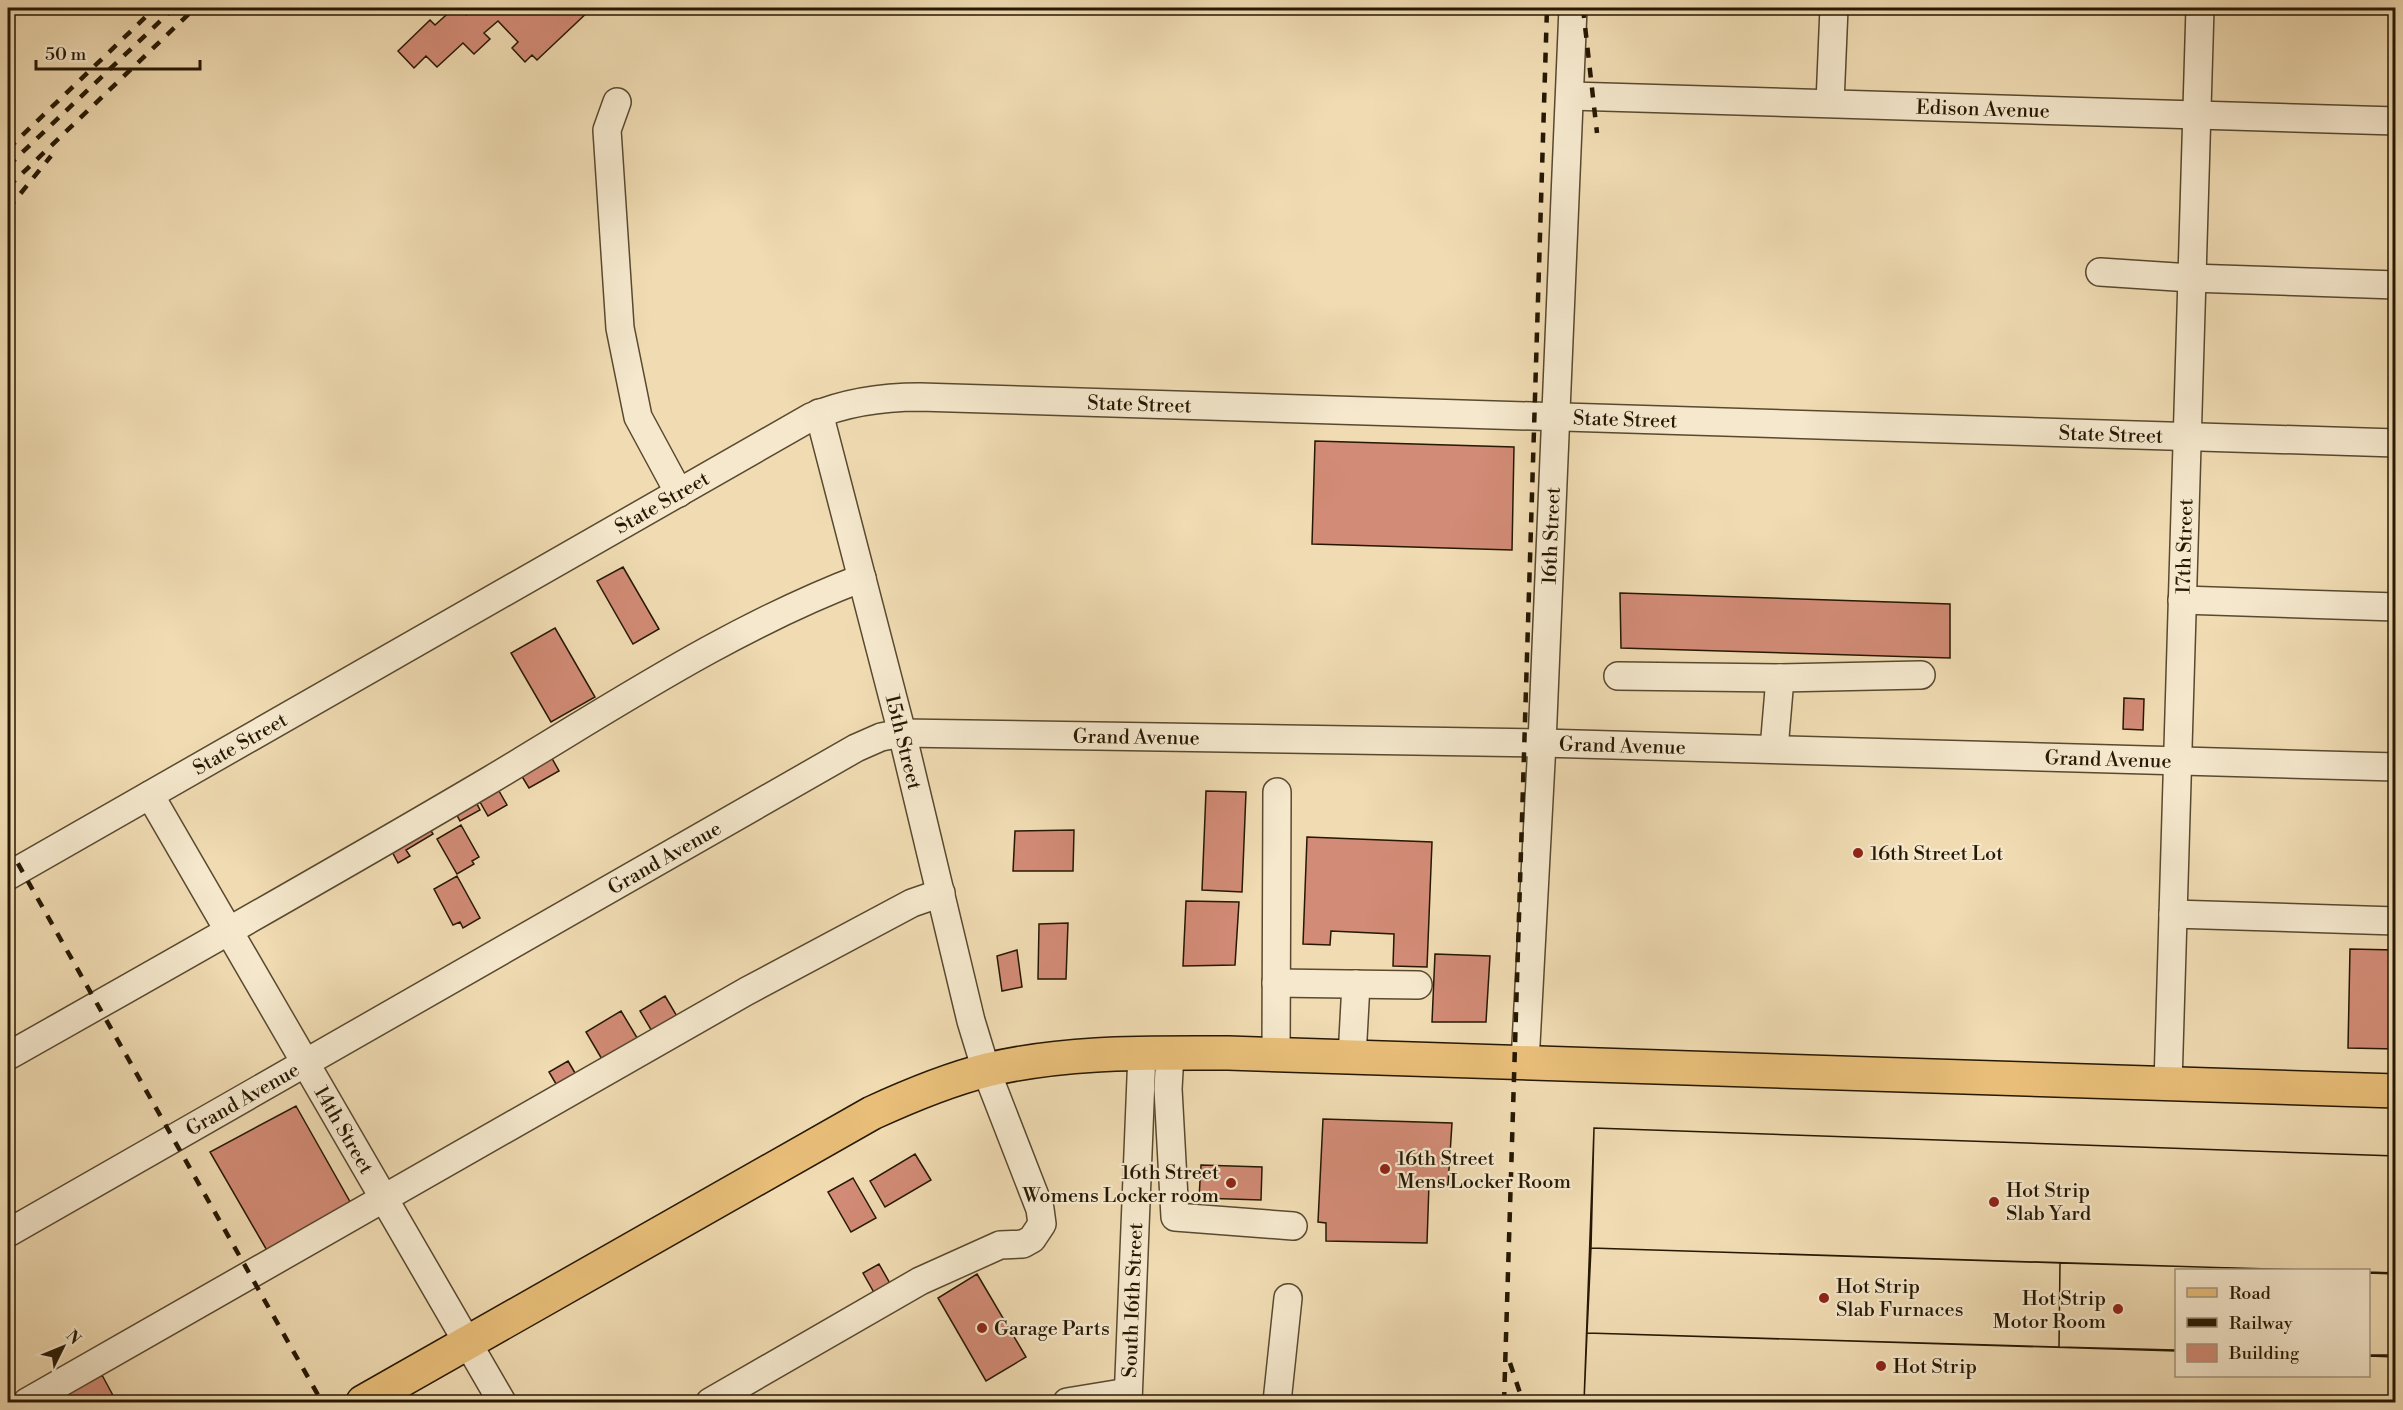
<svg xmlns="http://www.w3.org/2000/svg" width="2403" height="1410" viewBox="0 0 2403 1410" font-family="'Libre Bodoni',serif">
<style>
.building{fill:#d28b76;stroke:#261803;stroke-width:1.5;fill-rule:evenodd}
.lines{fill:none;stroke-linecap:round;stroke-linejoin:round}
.minor-casing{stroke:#58492f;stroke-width:30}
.major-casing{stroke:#261803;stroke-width:36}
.minor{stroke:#f5e8cd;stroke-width:27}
.major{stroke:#e8be79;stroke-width:33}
.rail{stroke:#261803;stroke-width:4.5;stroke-dasharray:10 10;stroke-linecap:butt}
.poi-dot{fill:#8f2418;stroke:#f5e8cd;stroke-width:2}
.labels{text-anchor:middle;stroke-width:4.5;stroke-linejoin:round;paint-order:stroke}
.street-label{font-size:20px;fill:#261803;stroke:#f5e8cd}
.poi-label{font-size:20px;fill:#261803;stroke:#f5e8cd;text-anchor:start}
</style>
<rect width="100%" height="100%" fill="#f0dbb2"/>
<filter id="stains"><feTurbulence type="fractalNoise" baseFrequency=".00333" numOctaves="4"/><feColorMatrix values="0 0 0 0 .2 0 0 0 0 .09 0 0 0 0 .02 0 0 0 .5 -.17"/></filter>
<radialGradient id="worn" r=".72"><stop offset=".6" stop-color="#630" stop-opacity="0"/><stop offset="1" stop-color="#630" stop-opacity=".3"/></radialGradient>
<path class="building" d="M454,8H459L466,15L473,8H592L537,60L532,55L525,62L512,48L518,42L498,21L484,33L490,39L474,54L463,43L437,67L426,56L414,68L398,51L430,20L435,25Z
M1315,441L1514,447L1512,550L1312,544Z
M623,567L659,629L633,644L597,581Z
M1620,593L1950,604V658L1621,648Z
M555,628L595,697L551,722L511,653Z
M2124,698L2144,699L2143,730L2123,729Z
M549,753L559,771L529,788L518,770Z
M495,784L507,805L488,816L476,795Z
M1206,791L1246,792L1242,892L1202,890Z
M473,796L480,810L460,821L453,808Z
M426,822L433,834L406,850L410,856L398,863L388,844Z
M461,825L479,857L472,861L474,864L457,874L437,839Z
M1074,830L1073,871H1013L1015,831Z
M1307,837L1432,842L1427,967L1393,966L1394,934L1331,931L1330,945L1303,944Z
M457,876L480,918L463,928L460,922L453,925L434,889Z
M1186,901L1239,902L1235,965L1183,966Z
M1068,923L1066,979H1038L1039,924Z
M2350,949L2396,950V1049L2348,1048Z
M1017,950L1022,987L1002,991L997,956Z
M1435,954L1490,956L1486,1022H1432Z
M665,996L678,1018L653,1033L640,1011Z
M621,1011L639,1041L603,1061L586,1032Z
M568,1061L578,1078L559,1089L549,1072Z
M296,1106L353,1207L269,1254L210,1152Z
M1323,1119L1452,1123L1448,1185L1429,1184L1427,1243L1326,1241V1223L1318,1222Z
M1594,1128L2396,1156V1402H1584ZM2176,1270H2368V1376H2176Z
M1594,1128L2396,1156V1274L2368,1273V1270H2293L1591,1248Z
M915,1154L931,1180L885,1207L870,1181Z
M1201,1165L1262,1167L1261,1200L1199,1198Z
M853,1178L876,1218L851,1232L828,1192Z
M1591,1248L2060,1263L2059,1347L1587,1333Z
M2060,1263L2305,1270H2176V1350L2059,1347Z
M879,1264L892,1287L876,1296L863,1273Z
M2368,1272L2396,1273V1355H2368Z
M977,1274L1026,1357L986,1381L938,1298Z
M1587,1333L2176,1351V1376H2368V1356L2396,1357V1402H1584Z
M102,1375L116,1401L53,1402Z"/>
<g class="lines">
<defs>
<g id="minor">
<path id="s1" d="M1571,96L2396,121"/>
<path d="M617,102L607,130L620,328L638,417L679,493"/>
<path d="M1830,103L1834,8"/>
<path d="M2100,272L2191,278L2396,285"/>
<path d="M2182,600L2396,607"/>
<path d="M1618,676L1780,678"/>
<path d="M1774,749L1780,678L1921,675"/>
<path id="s2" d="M150,795L502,1402"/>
<path id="s3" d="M8,876L811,417C846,402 881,397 920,397L2396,443"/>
<path d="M2173,914L2396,921"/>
<path d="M1276,983L1418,985"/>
<path d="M1170,1053L1168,1089L1175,1217L1293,1226"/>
<path d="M1276,1055L1277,792"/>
<path d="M8,1056C169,965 331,874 490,780C611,708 730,628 862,578"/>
<path d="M1352,1057L1356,984"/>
<path id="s4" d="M1525,1063L1542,743L1573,8"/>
<path id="s5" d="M2168,1084L2200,8"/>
<path id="s6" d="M8,1233L856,748L881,737L902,733L1542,743L2396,767"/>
<path d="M27,1402L747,991L912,903L941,893"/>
<path d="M710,1402L920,1281L1000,1245L1023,1244L1032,1239L1042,1224L1040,1209L986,1070L971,1021L902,733L819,413"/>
<path d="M1067,1402L1128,1392"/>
<path id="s7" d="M1128,1402L1142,1053"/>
<path d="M1277,1402L1288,1298"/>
</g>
<path id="major" d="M363,1402L872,1113C909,1096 947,1080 987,1070C1066,1051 1147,1053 1228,1053L2396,1091"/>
</defs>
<use href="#minor" class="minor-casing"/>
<use href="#major" class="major-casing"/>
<use href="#minor" class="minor"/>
<use href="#major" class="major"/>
<path class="rail" d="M1583,8L1597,133
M8,149L155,8
M8,166L174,8
M8,187L195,8
M8,209L51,156
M8,846L322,1402
M1510,1363L1523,1402
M1504,1402L1547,8"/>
</g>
<g class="poi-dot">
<circle cx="1858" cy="853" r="6"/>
<circle cx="1385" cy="1169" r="6"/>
<circle cx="1231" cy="1183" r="6"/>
<circle cx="1994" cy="1202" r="6"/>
<circle cx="1824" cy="1298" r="6"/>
<circle cx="2118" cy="1309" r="6"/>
<circle cx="982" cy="1328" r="6"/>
<circle cx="1881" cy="1366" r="6"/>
</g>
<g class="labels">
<g class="street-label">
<text dy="7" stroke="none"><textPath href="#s1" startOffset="412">Edison Avenue</textPath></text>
<text dy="7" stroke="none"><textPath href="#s3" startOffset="1256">State Street</textPath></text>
<text dy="7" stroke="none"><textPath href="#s3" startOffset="1742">State Street</textPath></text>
<text dy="7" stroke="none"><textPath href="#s3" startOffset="2228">State Street</textPath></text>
<text dy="7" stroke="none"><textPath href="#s3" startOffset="753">State Street</textPath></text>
<text dy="7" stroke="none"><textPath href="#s4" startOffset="528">16th Street</textPath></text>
<text dy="7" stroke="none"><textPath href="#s5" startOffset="538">17th Street</textPath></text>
<text dy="7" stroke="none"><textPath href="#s6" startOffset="1260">Grand Avenue</textPath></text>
<text transform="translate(904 742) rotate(76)" y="7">15th Street</text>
<text dy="7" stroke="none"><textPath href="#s3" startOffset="267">State Street</textPath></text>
<text dy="7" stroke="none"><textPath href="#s6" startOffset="1746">Grand Avenue</textPath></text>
<text dy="7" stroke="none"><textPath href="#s6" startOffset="2232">Grand Avenue</textPath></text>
<text dy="7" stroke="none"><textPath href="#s6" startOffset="756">Grand Avenue</textPath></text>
<text dy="7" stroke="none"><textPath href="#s6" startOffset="270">Grand Avenue</textPath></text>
<text dy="7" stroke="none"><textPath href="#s2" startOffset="387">14th Street</textPath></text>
<text dy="7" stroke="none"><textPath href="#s7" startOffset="102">South 16th Street</textPath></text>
</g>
<g class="poi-label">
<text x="1870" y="860">16th Street Lot</text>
<text x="1397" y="1165">16th Street<tspan x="1397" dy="23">Mens Locker Room</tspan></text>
<text x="1219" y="1179" text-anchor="end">16th Street<tspan x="1219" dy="23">Womens Locker room</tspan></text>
<text x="2006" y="1197">Hot Strip<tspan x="2006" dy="23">Slab Yard</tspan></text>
<text x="1836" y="1293">Hot Strip<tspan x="1836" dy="23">Slab Furnaces</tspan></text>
<text x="2106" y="1305" text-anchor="end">Hot Strip<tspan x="2106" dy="23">Motor Room</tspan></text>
<text x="994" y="1335">Garage Parts</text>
<text x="1893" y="1373">Hot Strip</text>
</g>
</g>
<rect width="2403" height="1410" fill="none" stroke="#f0dbb2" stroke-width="30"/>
<rect x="9" y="9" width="2385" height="1392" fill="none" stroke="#261803" stroke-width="3"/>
<rect x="15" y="15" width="2373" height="1380" fill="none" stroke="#261803" stroke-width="1.5"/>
<rect x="2175" y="1269" width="195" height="108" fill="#f5e8cd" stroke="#a2957c" stroke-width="1.5"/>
<rect x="2187" y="1288" width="30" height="9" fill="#e8be79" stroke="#a2957c" stroke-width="1.5"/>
<text x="2229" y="1299" font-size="18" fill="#261803">Road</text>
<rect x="2187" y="1318" width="30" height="9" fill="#261803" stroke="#a2957c" stroke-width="1.5"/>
<text x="2229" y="1329" font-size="18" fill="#261803">Railway</text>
<rect x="2187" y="1344" width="30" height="18" fill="#d28b76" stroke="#a2957c" stroke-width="1.5"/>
<text x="2229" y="1359" font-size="18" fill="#261803">Building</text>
<g transform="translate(63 1347) rotate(47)" stroke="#f5e8cd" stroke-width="4.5" paint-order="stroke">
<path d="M0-4.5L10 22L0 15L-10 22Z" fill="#261803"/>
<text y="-9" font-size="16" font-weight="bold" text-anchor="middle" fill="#261803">N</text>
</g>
<path d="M36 60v9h164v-9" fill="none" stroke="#261803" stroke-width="3"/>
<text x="45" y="60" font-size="18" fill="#261803" stroke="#f5e8cd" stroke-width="4.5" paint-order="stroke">50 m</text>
<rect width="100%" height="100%" filter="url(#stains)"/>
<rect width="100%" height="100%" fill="url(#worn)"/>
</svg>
